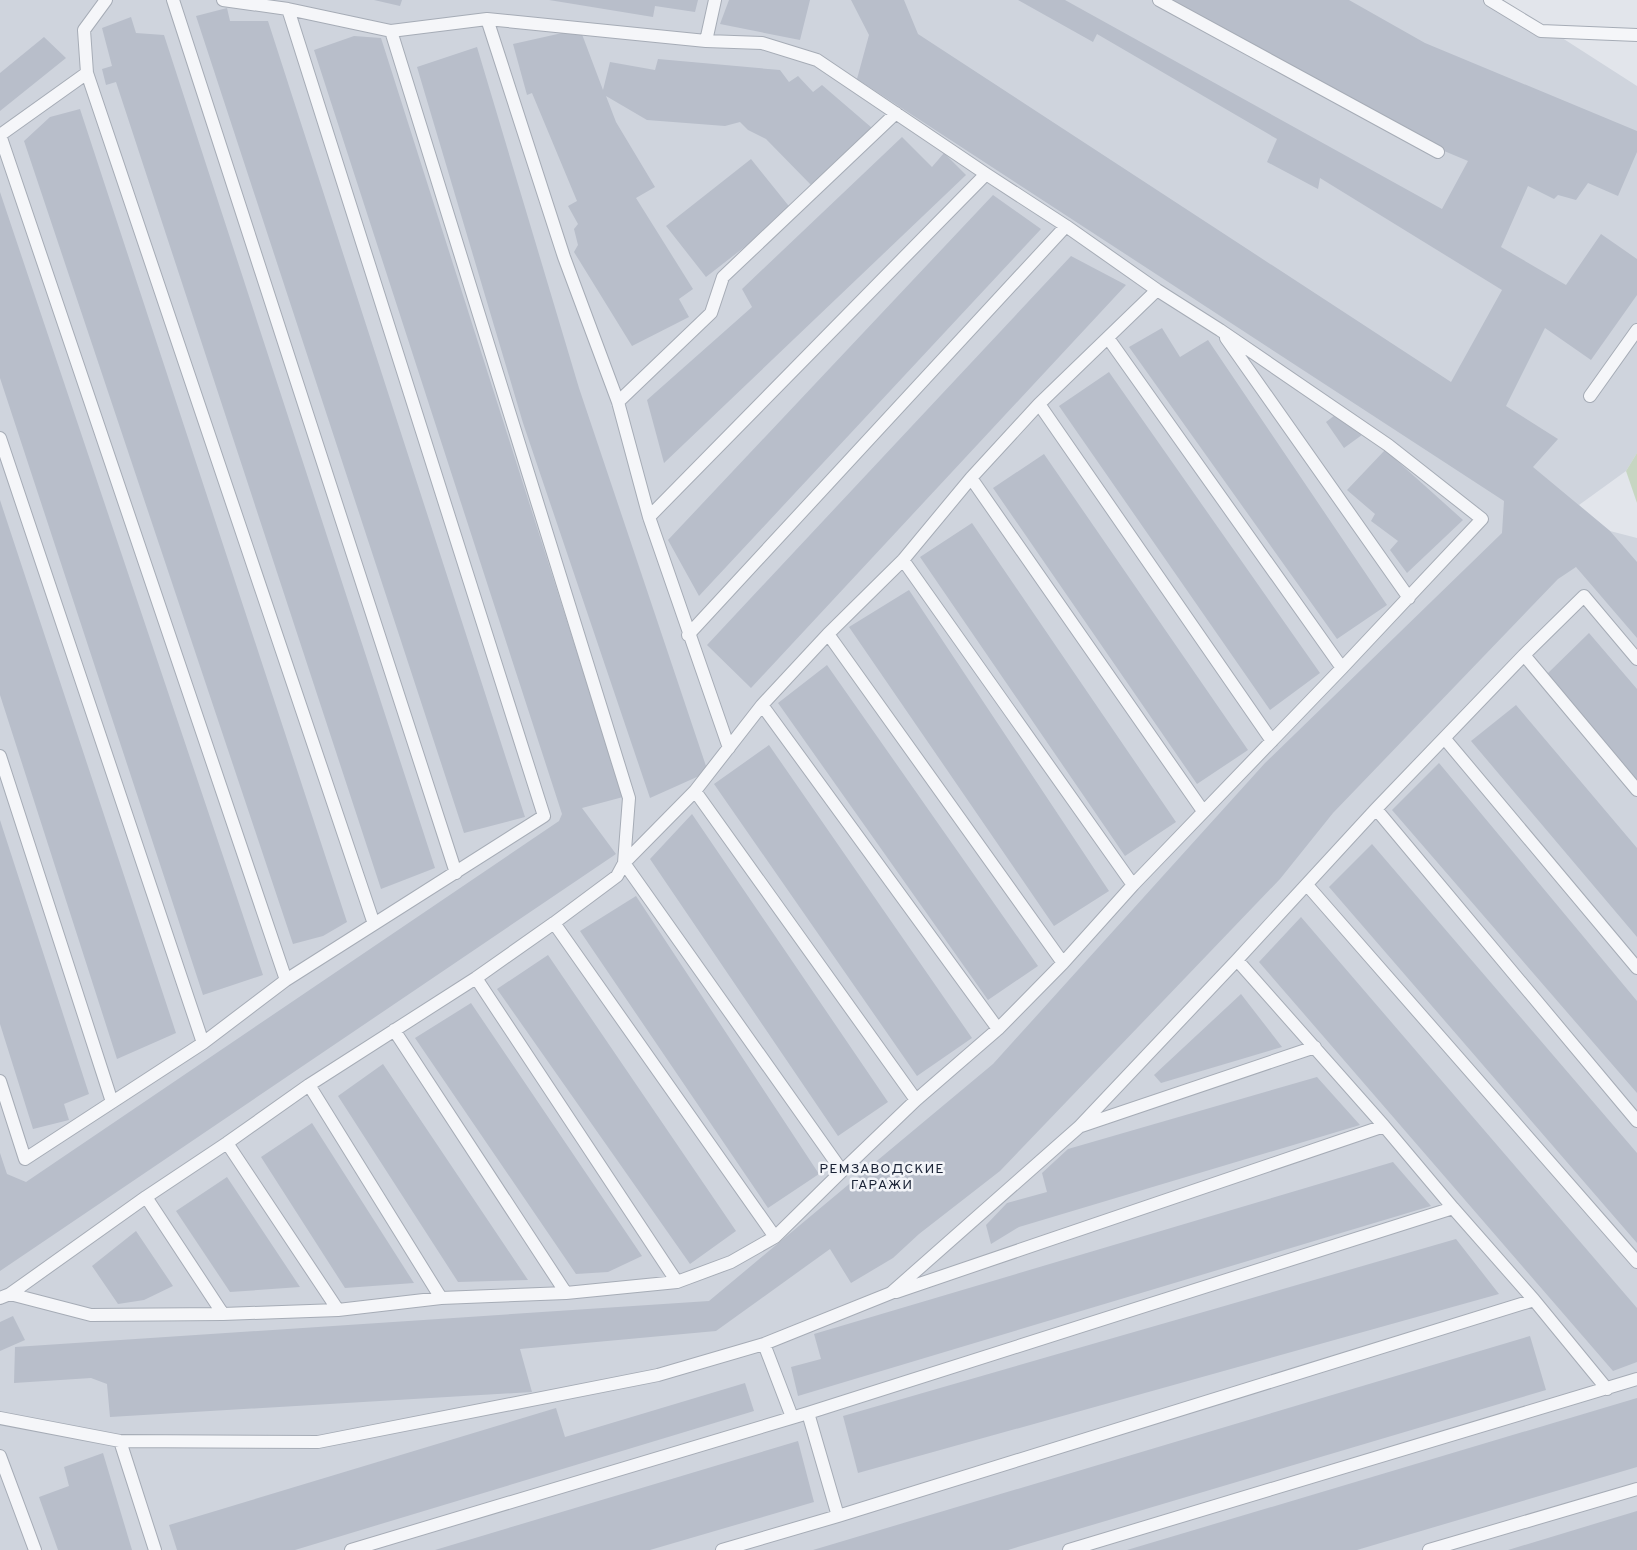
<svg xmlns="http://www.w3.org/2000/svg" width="1637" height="1550" viewBox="0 0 1637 1550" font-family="Overpass,sans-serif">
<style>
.built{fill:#cfd4dd}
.green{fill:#c7d6c2}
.building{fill:#b8beca}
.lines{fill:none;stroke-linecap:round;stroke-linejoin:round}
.lane-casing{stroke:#a6acb6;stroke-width:14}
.lane{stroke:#f5f6f9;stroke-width:12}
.labels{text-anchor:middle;stroke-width:5;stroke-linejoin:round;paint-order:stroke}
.neighbourhood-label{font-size:14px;letter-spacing:1px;fill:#1a2336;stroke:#f2f4f8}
</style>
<rect width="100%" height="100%" fill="#e2e5eb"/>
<path class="built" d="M0,0H1503L1637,86V453L1626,471L1579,505L1610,531L1637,538V1550H0Z"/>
<path class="green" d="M1637,453V503L1626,471Z"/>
<path class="building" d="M374,0H402L400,6Z
M549,0H698L695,12L655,6L653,17Z
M729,0H810L800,40L720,24Z
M851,0H904L918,34L1451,382L1502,290L1320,178L1318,189L1267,162L1277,139L1097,34L1093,42L1018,0H1065L1442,209L1468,161L1394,130L1160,0H1349L1425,43L1637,131V152L1618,196L1588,183L1576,200L1558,195L1554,199L1528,186L1501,247L1566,285L1601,234L1637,259V295L1591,360L1545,328L1506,406L1558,439L1533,467L1610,531L1637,562V638L1576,567L1558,579L1333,813L1280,879L1000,1171L919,1234L893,1258L851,1283L830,1249L716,1331L520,1349L532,1392L110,1417L107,1384L91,1378L14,1383L15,1347L709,1301L993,1064L1265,763L1502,533L1504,501L857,79L869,35Z
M227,8L230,21H268L525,817L464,833L196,16Z
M131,17L136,33L164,35L435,868L381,889L116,82L106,85L102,69L112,66L102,28Z
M580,29L603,90L610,62L655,70L658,59L780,70L789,82L798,76L813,92L822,85L872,128L811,185L766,139L748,130L740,122L725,126L647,120L606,96L616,122L655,187L636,198L693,289L679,299L689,317L632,346L574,252L578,245L574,229L578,224L568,206L577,201L532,93L527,95L513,44Z
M354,36L381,38L623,797L582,808L616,854L0,1271V1153L7,1174L26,1182L559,821L562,814L314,50Z
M44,37L66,58L0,111V73Z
M477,47L579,388L708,772L650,798L523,423L417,67Z
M80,109L347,922L323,936L293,944L24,141L50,117Z
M902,137L932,167L944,153L966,175L664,463L647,400L752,307L742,289Z
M751,159L792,210L706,277L666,226Z
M0,192L263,975L203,995L0,378Z
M993,195L1041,229L699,596L668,540Z
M1071,256L1126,285L751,688L707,645Z
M1162,328L1180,357L1208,340L1387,605L1337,639L1129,347Z
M1109,372L1320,673L1270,710L1059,406Z
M1339,412L1366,432L1344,448L1326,422Z
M1385,450L1463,520L1407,573L1390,550L1398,541L1371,521L1375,514L1347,490Z
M1044,454L1248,750L1197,784L993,488Z
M0,500L176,1033L117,1059L0,695Z
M972,523L1176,822L1125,856L920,557Z
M909,590L1109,891L1054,926L849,627Z
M1589,633L1637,689V781L1546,675Z
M827,665L1038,966L988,1000L778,703Z
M1516,705L1637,848V937L1471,741Z
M769,745L972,1038L917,1076L714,784Z
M1439,763L1637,1001V1093L1392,810Z
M692,814L888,1102L838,1136L650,859Z
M0,820L89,1094L64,1104L69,1120L33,1129L0,1024Z
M1372,844L1637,1153V1243L1329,887Z
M636,896L819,1174L768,1208L580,931Z
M1301,917L1637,1308V1362L1613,1371L1259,962Z
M548,955L736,1231L690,1264L497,989Z
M1241,994L1282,1047L1161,1083L1154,1075Z
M471,1003L642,1256L608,1272L576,1274L415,1038Z
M383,1064L528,1280L458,1282L338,1096Z
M1317,1077L1360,1125L1019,1227L991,1244L986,1225L1007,1203L1047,1192L1042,1173L1068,1149Z
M312,1123L414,1283L345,1288L261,1157Z
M1393,1162L1431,1206L798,1396L791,1367L821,1359L814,1334Z
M227,1177L300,1287L230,1292L176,1211Z
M136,1231L173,1286L144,1300L118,1304L92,1266Z
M1456,1239L1499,1294L858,1473L843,1416Z
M13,1316L25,1340L0,1351V1322Z
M1530,1336L1546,1390L1008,1550H813Z
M745,1383L754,1411L295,1550H177L169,1525L556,1408L565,1437Z
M1637,1398V1467L1357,1550H1127Z
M798,1441L814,1502L650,1550H435Z
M103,1453L132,1550H58L39,1497L69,1486L64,1467Z
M1637,1511V1550H1508Z"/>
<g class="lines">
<defs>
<path id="lane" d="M173,0L456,873
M1159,0L1438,152
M1490,0L1541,31L1637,35
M487,19L564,257L618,402L649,517L729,748
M391,31L629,798L624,863L842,1171
M706,41L715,0
M87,73L374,924
M0,135L286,980
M0,135L87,73L84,30L106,0
M1108,338L1342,668
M1226,338L1409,598
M1590,396L1637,330
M618,402L711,313L723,277L896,113
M1039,404L1272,741
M0,438L203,1043
M971,478L1203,811
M649,517L986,174
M903,560L1133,885
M828,634L1063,963
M688,635L1066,226
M1524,655L1637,790
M762,705L998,1029
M1445,739L1637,968
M0,756L112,1102
M695,791L916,1100
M1376,809L1637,1121
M1307,885L1637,1262
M554,923L775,1237
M1237,960L1384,1126L1453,1208L1534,1300L1607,1389
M476,978L677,1282
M394,1030L566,1293
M0,1081L25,1159L203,1043L286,980L544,816L288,9
M309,1085L441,1298
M1081,1126L1315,1047
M227,1143L338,1310
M146,1197L223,1314
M896,1292L1384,1126
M10,1294L91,1315L223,1314L338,1310L441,1298L566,1293L677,1282L731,1262L775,1237L842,1171L916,1100L998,1029L1063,963L1133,885L1342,668L1482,519L1388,445L1220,330L1157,290L1066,226L986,174L817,60L762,43L706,41L487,19L391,31L288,9L223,0
M0,1298L10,1294L146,1197L227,1143L309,1085L476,978L554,923L617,876L624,863L695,791L762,705L828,634L903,560L971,478L1039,404L1157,290
M764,1344L792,1417
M808,1413L838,1516
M0,1418L120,1441L318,1442L658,1375L764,1344L891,1293L1079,1127L1237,960L1376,809L1524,655L1584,596L1637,659
M120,1441L155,1550
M0,1456L35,1550
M351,1550L808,1413L1453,1208
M722,1550L838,1516L1534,1300
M1069,1550L1637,1379
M1429,1550L1637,1489"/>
</defs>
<use href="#lane" class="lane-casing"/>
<use href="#lane" class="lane"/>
</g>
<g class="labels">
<g class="neighbourhood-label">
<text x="882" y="1173">РЕМЗАВОДСКИЕ<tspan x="882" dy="16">ГАРАЖИ</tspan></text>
</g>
</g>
</svg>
